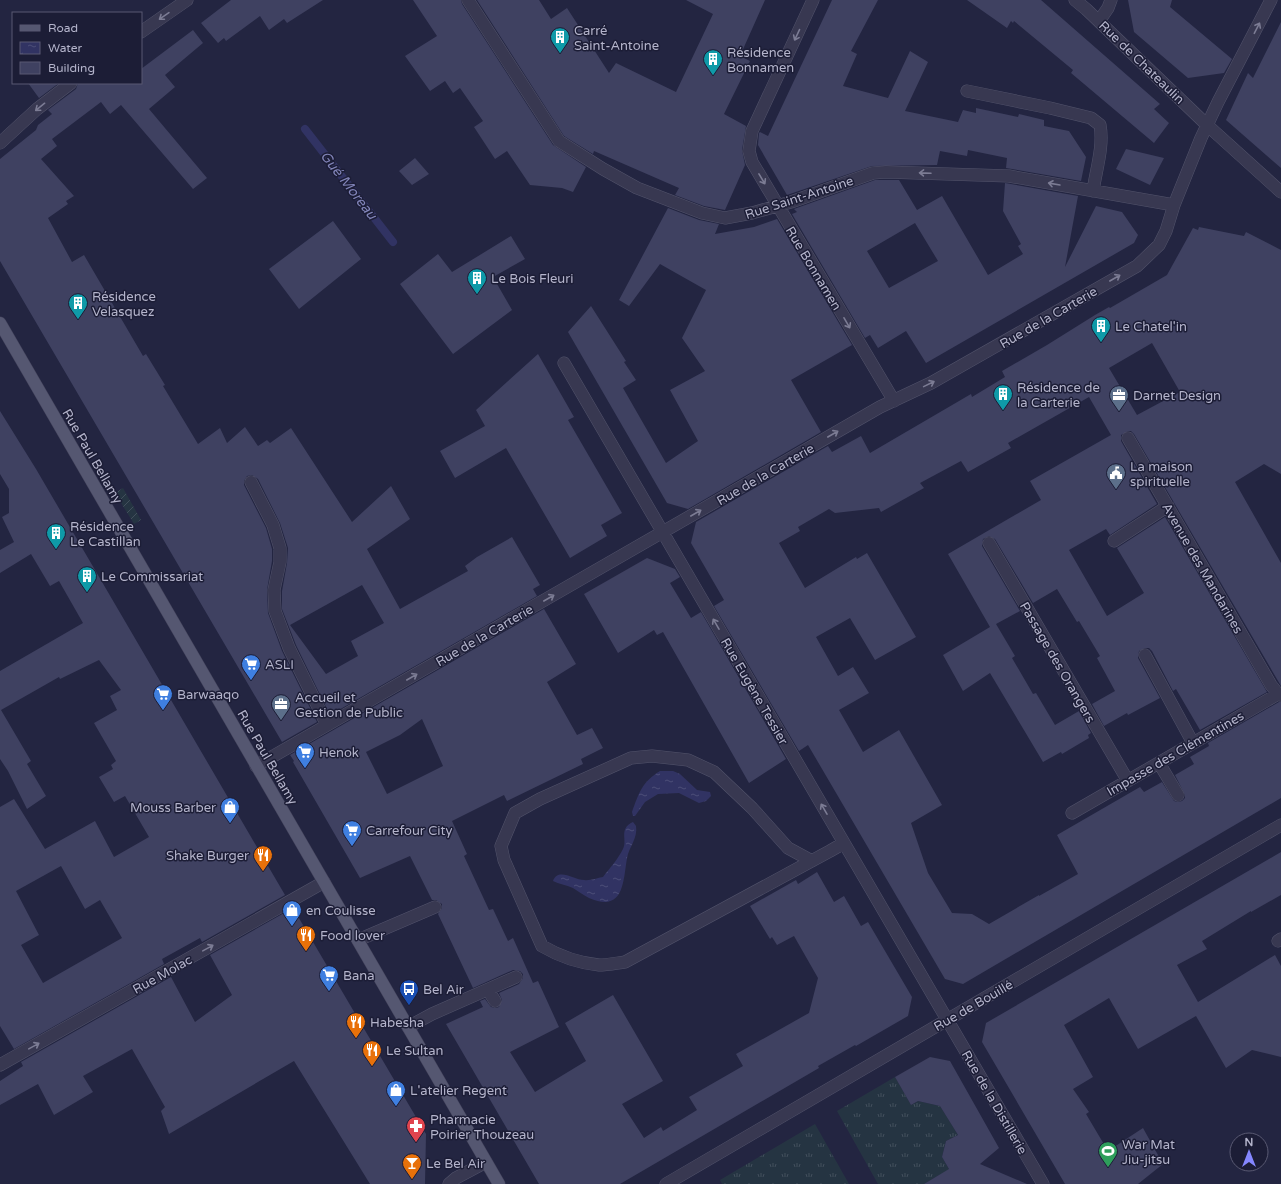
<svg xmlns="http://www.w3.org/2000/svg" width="1281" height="1184" viewBox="0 0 1281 1184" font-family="'Varela Round',sans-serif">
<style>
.grass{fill:url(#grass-tufts)}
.garden{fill:url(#garden-furrows)}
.water{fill:url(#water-ripples)}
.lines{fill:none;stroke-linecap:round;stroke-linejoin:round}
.stream{stroke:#313363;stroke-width:8}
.building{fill:#3f4161;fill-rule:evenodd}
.minor-casing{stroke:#52536b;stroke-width:13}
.major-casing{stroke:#41415a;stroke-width:13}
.minor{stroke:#383851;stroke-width:12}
.major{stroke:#555771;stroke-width:12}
.oneway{stroke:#7c7c94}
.labels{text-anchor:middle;stroke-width:3;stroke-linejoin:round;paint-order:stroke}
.poi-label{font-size:13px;fill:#b4b4cb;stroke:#1c1d36;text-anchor:start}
.street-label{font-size:13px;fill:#b4b4cb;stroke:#1c1d36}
.water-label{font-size:14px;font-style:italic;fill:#8184b8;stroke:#1c1d36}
</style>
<defs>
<pattern id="grass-tufts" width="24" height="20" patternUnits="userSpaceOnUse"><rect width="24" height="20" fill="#253442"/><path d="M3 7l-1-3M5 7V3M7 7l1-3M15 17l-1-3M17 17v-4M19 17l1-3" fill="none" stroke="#424f5c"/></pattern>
<pattern id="garden-furrows" width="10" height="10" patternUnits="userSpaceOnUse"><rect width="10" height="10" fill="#253442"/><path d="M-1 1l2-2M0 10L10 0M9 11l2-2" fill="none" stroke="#424f5c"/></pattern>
<pattern id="water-ripples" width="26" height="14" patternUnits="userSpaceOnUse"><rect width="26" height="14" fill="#313363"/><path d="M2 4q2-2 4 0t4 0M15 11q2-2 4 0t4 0" fill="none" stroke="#4c4e78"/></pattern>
</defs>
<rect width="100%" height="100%" fill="#232541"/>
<path class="grass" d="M895,1077L911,1105L918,1101L940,1106L958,1135L946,1141L942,1157L953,1176L941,1174L924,1184H878L837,1111Z
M815,1124L849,1184H722L720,1180Z"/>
<path class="garden" d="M123,488L141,520L134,524L115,493Z"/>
<path class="water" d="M660,771H673L680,774L697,790L710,792L711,796L706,801L699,803L679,793L658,794L645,802L635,816H633L632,812C639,793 642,782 660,771Z
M633,822L636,826C638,838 629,847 627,858C623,882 624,913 589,898C583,895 578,891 573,888C566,885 559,884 553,881C558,867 574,880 584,880C590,881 597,878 603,877C610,868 618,859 623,849C628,840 618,829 633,822Z"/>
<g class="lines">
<path class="stream" d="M305,129L393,242"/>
</g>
<path class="building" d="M231,0H323L287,23L284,19L269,30L260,16L226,41L224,38L218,43L201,23Z
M413,0H461L462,4L553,145L586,167L573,192L562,188L530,185L507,151L495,159L474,127L483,121L460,88L453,93L445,81L430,91L405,56L437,36Z
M477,0H539L551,19L567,8L609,73L616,63L676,92L713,14L686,0H765L740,56L750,61L724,114L746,126L742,150L745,165L725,210L704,206L675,195L679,188L594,151L593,154L564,136Z
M832,0H878L851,51L857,54L843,86L888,98L910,51L928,62L905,111L958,122L963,110L976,113V108L1018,117L1019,114L1044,120V126L1069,131L1086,157L1081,181L1006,168L1007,158L968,150L967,156L940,151L937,165L872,166L787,195L758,145L759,133L760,132L768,136Z
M967,0H1041L1160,104L1154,109L1169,123L1154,143L1071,73L1073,70L1014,21L1013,23L1011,21L1007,28Z
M1128,0H1172L1170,7L1232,59L1224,73L1188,78L1134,32Z
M1281,22V168L1226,120L1248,73L1253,78Z
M193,30L203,43L165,75L175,87L149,109L207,178L193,189L121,105L110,114L101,102L52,139L57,146L41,159L74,196L66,201L68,204L48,218L72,262L84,255L143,356L146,354L165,385L163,386L198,444L220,428L227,443L245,427L258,446L267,440L270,443L291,428L352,522L391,486L410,519L367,549L400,609L468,571L465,566L477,557L512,537L540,585L533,589L537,596L330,715L296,645L282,609V591L287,563L288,548L280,523L258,479L252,475L247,476L244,481V485L266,528L272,549V561L267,590L268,613L282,651L317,722L282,742L0,261V159L36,130L38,125L52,114L48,110L76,89L78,83H141V69ZM362,585L384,623L351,641L358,656L326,674L290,625Z
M28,83H59L39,98Z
M1126,149L1164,158L1150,185L1116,169Z
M415,158L429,174L412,185L399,171Z
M875,180H899L917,210L942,196L988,275L1023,254L1018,246L1021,244L1003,211L1005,183L1078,196L1065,267L1096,206L1122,212L1138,235L1134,243L926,363L906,331L878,348L870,335L865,338L792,214L797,212L794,209ZM915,223L938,261L889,288L867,251Z
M668,208L699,220L719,224L715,234L754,227L777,219L852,345L791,380L821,432L688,509L667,503L568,332L591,306L626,361L624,362L636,380L623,388L666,463L698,441L670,390L705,371L682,338L706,290L660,264L629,306L619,300Z
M333,221L361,259L299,309L269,269Z
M1199,227L1244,236L1246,232L1281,250V474L1264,464L1235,482L1281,563V686L1134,434L1131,431H1128L1121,435V441L1157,504L1110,535L1106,529L1069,550L1107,616L1144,593L1117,548L1165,517L1267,692L1200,730L1176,689L1173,691L1152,651L1149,648H1145L1139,651L1138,658L1160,698L1128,715L1127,713L1104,726L1092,704L1115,691L1097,658L1100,656L1079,621L1077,622L1057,589L1033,603L995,539L989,536L983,539L982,546L1020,611L996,624L1015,656L1012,658L1033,694L1036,693L1055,725L1079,711L1091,733L1088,735L1089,738L1062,754L1061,752L1043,762L990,673L963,691L943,655L990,627L948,554L1041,500L1030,481L1111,435L1089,397L1008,443L1011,448L968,472L961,461L920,483L924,488L881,512L879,508L835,513L829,509L798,527L800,531L779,543L805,588L856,557L857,559L867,553L916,637L875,660L850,618L816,637L838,676L853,667L869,693L839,710L863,752L899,730L942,805L911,823L928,873L952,913L972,914L989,924L1039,895V896L1078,874L1057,835L1140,787L1144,792L1162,782L1174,801L1178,802L1182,801L1185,798V795L1175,775L1194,764L1190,757L1209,746L1208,743L1279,702H1281V798L963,984L945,979L808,745L799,751L714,606L724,600L691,543L696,522L828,446L832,452L861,436L870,453L971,394L972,397L1005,377L1002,371L1047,345L1095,315L1109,307L1110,308L1167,275L1193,228L1198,230ZM1152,343L1180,392L1137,415L1109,368Z
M511,236L525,259L493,277L512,310L453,354L400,284L438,254L452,272Z
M538,354L574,417L568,420L622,513L601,525L607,536L570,558L506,448L455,478L440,451L485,426L476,410Z
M0,411L36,469L285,895L202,942L200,938L162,959L164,964L14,1049L0,1026V807L14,799L45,849L95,821L114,857L149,837L125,796L114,802L99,777L113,769L111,765L116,761L94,723L117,710L110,696L121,690L99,660L60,679L59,677L1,710L31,761L27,764L46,796L27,809L8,771L0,759V671L83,623L59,581L50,586L31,554L0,573V550L14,542L2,517L9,513V489L0,474ZM61,866L85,909L100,900L122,938L43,983L21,945L39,935L16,891Z
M647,558L675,569L680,577L670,583L691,618L701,612L786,759L749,783L663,632L657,635L654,630L618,653L584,594Z
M544,609L576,664L547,682L577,735L592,728L603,748L581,759L583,764L507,801L504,795L452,821L467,854L464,856L489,910L493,909L508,941L513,938L533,983L538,981L559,1027L510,1052L535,1092L586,1061L565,1023L613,995L663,1081L622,1104L644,1138L661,1127L663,1131L697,1110L689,1097L743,1066L736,1054L809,1013L818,978L794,936L777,945L772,937L770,939L750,906L796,880L798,884L817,872L834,902L844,896L861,926L868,922L912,997L908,1016L856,1046L855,1045L818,1066L819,1068L620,1184H539L446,1024L483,1007L480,1001L485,999L491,1007L496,1008L499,1007L502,1000L499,993L519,984L523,978V974L520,971L513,970L473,988L438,914L442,908V904L436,900H432L410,856L360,878L293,762L294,761L290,755ZM422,719L443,766L387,794L366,752L400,735Z
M1281,852V895L1251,912V911L1202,941L1207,949L1177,965L1198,1002L1275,955L1281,966V1057L1252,1050L1226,1068L1196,1016L1138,1049L1109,998L1064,1025L1093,1077L1073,1089L1089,1112L1086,1114L1108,1151L1143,1128L1163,1164L1138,1184H1065L982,1042L986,1023Z
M293,908L426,1134L425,1184H370L294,1061L169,1134L161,1111L165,1107L132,1049L83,1076L93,1092L54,1115L38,1084L0,1105V1081L23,1066L21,1062L171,977L195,1022L232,995L210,955Z
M930,1057L950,1061L999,1148L980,1164L1027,1184H924L949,1169L942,1157L946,1141L958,1135L940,1106L918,1101L911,1105L895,1077Z"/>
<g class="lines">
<defs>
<path id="minor" d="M468,0L559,141L603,169L637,188L702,213L725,218L752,213L791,202L873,173L886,172L1009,176L1174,205
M813,0L752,131L749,151L752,162L894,401
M1075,0L1086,9L1207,125L1281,192
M1099,21L1108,8L1111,0
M141,32L187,0
M967,91L1050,108L1091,118L1100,125C1104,146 1096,170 1093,191
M0,143L37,109L71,83
M564,363L1043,1184
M1128,438L1271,685L1278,694L1281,695
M251,482L273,525L280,548V562L274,590L275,611L289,648L327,725
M1114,541L1168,506
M989,543L1128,781
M1145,655L1193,743
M1159,763L1178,795
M256,766L880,407L931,383L1137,266L1159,245L1166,231L1174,205L1201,138L1218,102L1271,0
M1072,813L1278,694
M812,861L788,848L752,808L714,772L688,760L652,756L631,758L540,799L515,813L501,846L504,860L542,946C559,956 579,963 599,965C607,965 617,963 625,962L830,851L844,843
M358,940L435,907
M1278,941L1281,939
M488,990L495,1001
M408,1027L432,1014L516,977
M0,1065L324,882
M449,1184L456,1178L486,1162
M666,1184L1281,825"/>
<path id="major" d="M0,323L499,1184"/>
</defs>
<use href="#minor" class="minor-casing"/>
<use href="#major" class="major-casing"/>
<use href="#minor" class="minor"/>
<use href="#major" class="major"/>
</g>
<defs><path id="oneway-shaft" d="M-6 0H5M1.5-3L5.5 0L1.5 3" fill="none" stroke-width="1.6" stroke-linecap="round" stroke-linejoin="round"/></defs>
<g class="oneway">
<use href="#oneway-shaft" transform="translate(164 16) rotate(145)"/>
<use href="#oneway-shaft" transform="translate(1257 28) rotate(-63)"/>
<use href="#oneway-shaft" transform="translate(797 35) rotate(115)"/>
<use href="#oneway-shaft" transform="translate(40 107) rotate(141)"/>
<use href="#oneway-shaft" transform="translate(925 173) rotate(-178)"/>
<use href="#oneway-shaft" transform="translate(762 179) rotate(59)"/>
<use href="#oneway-shaft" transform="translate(1054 184) rotate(-170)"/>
<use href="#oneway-shaft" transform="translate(1115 278) rotate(-30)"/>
<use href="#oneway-shaft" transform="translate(847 323) rotate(60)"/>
<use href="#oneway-shaft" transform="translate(929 384) rotate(-26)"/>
<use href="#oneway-shaft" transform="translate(833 434) rotate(-30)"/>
<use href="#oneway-shaft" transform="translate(696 513) rotate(-30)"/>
<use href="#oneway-shaft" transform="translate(549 598) rotate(-30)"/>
<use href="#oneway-shaft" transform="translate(716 624) rotate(-120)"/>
<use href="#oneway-shaft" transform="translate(412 677) rotate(-30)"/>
<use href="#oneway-shaft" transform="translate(824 809) rotate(-120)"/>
<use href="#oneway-shaft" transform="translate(208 948) rotate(-29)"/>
<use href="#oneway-shaft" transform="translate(34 1046) rotate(-29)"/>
</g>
<defs>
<symbol id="building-pin" viewBox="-11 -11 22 30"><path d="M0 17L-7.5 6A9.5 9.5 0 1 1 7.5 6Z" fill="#0f9aa8" stroke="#1c1d36"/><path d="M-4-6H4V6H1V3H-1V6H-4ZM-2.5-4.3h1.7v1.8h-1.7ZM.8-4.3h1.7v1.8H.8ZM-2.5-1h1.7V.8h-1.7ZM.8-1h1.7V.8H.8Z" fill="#fff"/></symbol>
<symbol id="office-pin" viewBox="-11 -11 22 30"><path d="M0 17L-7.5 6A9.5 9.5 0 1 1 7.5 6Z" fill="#5c6f8a" stroke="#1c1d36"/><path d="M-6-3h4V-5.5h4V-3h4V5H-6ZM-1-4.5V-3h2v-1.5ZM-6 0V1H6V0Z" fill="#fff"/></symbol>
<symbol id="civic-pin" viewBox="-11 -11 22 30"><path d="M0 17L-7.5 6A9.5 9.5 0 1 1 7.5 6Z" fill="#5c6f8a" stroke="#1c1d36"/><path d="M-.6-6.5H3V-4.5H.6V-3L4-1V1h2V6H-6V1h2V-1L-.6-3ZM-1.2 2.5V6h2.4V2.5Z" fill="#fff"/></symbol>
<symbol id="supermarket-pin" viewBox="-11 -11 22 30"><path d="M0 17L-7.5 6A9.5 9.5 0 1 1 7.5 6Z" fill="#3f7fe0" stroke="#1c1d36"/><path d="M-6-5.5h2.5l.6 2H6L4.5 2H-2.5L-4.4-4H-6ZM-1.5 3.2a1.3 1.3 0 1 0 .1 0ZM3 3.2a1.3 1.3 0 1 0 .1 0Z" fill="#fff"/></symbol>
<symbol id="shop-pin" viewBox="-11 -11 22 30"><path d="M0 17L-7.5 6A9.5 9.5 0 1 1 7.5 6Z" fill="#3f7fe0" stroke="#1c1d36"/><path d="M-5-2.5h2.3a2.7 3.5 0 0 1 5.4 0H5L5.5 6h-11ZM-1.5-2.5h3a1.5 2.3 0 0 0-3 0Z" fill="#fff"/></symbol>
<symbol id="restaurant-pin" viewBox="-11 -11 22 30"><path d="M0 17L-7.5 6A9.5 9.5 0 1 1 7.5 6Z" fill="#e8710a" stroke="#1c1d36"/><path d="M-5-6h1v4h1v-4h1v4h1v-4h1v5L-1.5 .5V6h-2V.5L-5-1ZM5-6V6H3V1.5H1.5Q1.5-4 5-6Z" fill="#fff"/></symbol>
<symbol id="bus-pin" viewBox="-11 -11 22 30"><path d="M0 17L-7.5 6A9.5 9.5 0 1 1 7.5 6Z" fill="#1a4fb4" stroke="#1c1d36"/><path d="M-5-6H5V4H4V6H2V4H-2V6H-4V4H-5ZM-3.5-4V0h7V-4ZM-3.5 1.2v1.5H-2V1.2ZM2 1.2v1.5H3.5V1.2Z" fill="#fff"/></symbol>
<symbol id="pharmacy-pin" viewBox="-11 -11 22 30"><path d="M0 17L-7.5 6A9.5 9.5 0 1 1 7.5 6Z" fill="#e0444e" stroke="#1c1d36"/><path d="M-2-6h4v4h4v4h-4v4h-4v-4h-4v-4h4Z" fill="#fff"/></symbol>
<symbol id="stadium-pin" viewBox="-11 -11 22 30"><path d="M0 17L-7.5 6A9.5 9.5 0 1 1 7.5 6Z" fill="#2e9e5b" stroke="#1c1d36"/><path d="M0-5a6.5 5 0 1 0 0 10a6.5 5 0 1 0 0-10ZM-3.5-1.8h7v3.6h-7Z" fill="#fff"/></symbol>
<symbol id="bar-pin" viewBox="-11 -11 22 30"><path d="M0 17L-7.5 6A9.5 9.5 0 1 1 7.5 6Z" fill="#e8710a" stroke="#1c1d36"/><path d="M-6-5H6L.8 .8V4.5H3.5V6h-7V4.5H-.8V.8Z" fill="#fff"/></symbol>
</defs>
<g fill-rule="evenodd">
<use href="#building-pin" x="549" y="26" width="22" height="30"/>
<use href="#building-pin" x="702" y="48" width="22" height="30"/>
<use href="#building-pin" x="466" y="267" width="22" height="30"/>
<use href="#building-pin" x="67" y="292" width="22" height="30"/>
<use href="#building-pin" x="1090" y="315" width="22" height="30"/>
<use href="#building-pin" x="992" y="383" width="22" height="30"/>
<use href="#office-pin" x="1108" y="384" width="22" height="30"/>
<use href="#civic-pin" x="1105" y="462" width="22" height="30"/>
<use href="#building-pin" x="45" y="522" width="22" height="30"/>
<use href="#building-pin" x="76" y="565" width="22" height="30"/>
<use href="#supermarket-pin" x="240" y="653" width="22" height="30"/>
<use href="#supermarket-pin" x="152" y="683" width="22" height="30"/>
<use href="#office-pin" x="270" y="693" width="22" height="30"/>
<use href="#supermarket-pin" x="294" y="741" width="22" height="30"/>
<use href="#shop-pin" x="219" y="796" width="22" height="30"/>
<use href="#supermarket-pin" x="341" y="819" width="22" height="30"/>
<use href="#restaurant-pin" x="252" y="844" width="22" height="30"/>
<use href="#shop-pin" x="281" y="899" width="22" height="30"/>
<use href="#restaurant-pin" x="295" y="924" width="22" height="30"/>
<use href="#supermarket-pin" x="318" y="964" width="22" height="30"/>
<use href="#bus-pin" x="398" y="978" width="22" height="30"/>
<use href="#restaurant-pin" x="345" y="1011" width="22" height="30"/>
<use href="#restaurant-pin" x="361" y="1039" width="22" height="30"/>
<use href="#shop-pin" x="385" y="1079" width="22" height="30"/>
<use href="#pharmacy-pin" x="405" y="1115" width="22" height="30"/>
<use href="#stadium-pin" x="1097" y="1140" width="22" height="30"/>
<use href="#bar-pin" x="401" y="1152" width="22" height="30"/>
</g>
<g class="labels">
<g class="poi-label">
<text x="574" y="35">Carré<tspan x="574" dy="15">Saint-Antoine</tspan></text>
<text x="727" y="57">Résidence<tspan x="727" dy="15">Bonnamen</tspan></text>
<text x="491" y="283">Le Bois Fleuri</text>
<text x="92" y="301">Résidence<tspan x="92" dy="15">Velasquez</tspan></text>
<text x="1115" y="331">Le Chatel'in</text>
<text x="1017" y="392">Résidence de<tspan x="1017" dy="15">la Carterie</tspan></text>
<text x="1133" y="400">Darnet Design</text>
<text x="1130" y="471">La maison<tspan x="1130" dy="15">spirituelle</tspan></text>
<text x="70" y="531">Résidence<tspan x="70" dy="15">Le Castillan</tspan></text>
<text x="101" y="581">Le Commissariat</text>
<text x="265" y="669">ASLI</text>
<text x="177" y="699">Barwaaqo</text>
<text x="295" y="702">Accueil et<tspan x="295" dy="15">Gestion de Public</tspan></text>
<text x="319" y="757">Henok</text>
<text x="216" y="812" text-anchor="end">Mouss Barber</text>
<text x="366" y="835">Carrefour City</text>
<text x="249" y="860" text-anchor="end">Shake Burger</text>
<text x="306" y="915">en Coulisse</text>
<text x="320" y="940">Food lover</text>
<text x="343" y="980">Bana</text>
<text x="423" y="994">Bel Air</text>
<text x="370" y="1027">Habesha</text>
<text x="386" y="1055">Le Sultan</text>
<text x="410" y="1095">L'atelier Regent</text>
<text x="430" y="1124">Pharmacie<tspan x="430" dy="15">Poirier Thouzeau</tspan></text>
<text x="1122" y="1149">War Mat<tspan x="1122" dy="15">Jiu-jitsu</tspan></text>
<text x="426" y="1168">Le Bel Air</text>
</g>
<g class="street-label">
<text transform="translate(1142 62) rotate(44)" y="5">Rue de Chateaulin</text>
<text transform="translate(799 197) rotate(-18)" y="5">Rue Saint-Antoine</text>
<text transform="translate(814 268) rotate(59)" y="5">Rue Bonnamen</text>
<text transform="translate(1048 317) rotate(-30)" y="5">Rue de la Carterie</text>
<text transform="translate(93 456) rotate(60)" y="5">Rue Paul Bellamy</text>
<text transform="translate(765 474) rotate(-30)" y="5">Rue de la Carterie</text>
<text transform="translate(1203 568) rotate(60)" y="5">Avenue des Mandarines</text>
<text transform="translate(484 635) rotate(-30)" y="5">Rue de la Carterie</text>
<text transform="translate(1058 662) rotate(60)" y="5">Passage des Orangers</text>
<text transform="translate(755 691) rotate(60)" y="5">Rue Eugène Tessier</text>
<text transform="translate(1175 753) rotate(-30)" y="5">Impasse des Clémentines</text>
<text transform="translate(268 757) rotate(60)" y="5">Rue Paul Bellamy</text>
<text transform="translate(162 974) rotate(-29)" y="5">Rue Molac</text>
<text transform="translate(973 1005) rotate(-30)" y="5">Rue de Bouillé</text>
<text transform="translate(995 1102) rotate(60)" y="5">Rue de la Distillerie</text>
</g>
<g class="water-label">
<text transform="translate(349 185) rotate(52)" y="5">Gué Moreau</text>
</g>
</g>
<rect x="12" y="12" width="130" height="72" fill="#1c1d36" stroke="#595972"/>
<rect x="20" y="25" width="20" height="6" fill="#555771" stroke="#595972"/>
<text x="48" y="32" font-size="12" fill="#b4b4cb">Road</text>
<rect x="20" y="42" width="20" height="12" fill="url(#water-ripples)" stroke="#595972"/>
<text x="48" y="52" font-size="12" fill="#b4b4cb">Water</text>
<rect x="20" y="62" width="20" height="12" fill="#3f4161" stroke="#595972"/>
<text x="48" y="72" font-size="12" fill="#b4b4cb">Building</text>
<g transform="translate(1249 1152)"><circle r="19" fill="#1c1d36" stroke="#595972"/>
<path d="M0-3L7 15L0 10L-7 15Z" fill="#8587ff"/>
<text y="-6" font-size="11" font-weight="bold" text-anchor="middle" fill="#b4b4cb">N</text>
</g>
</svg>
